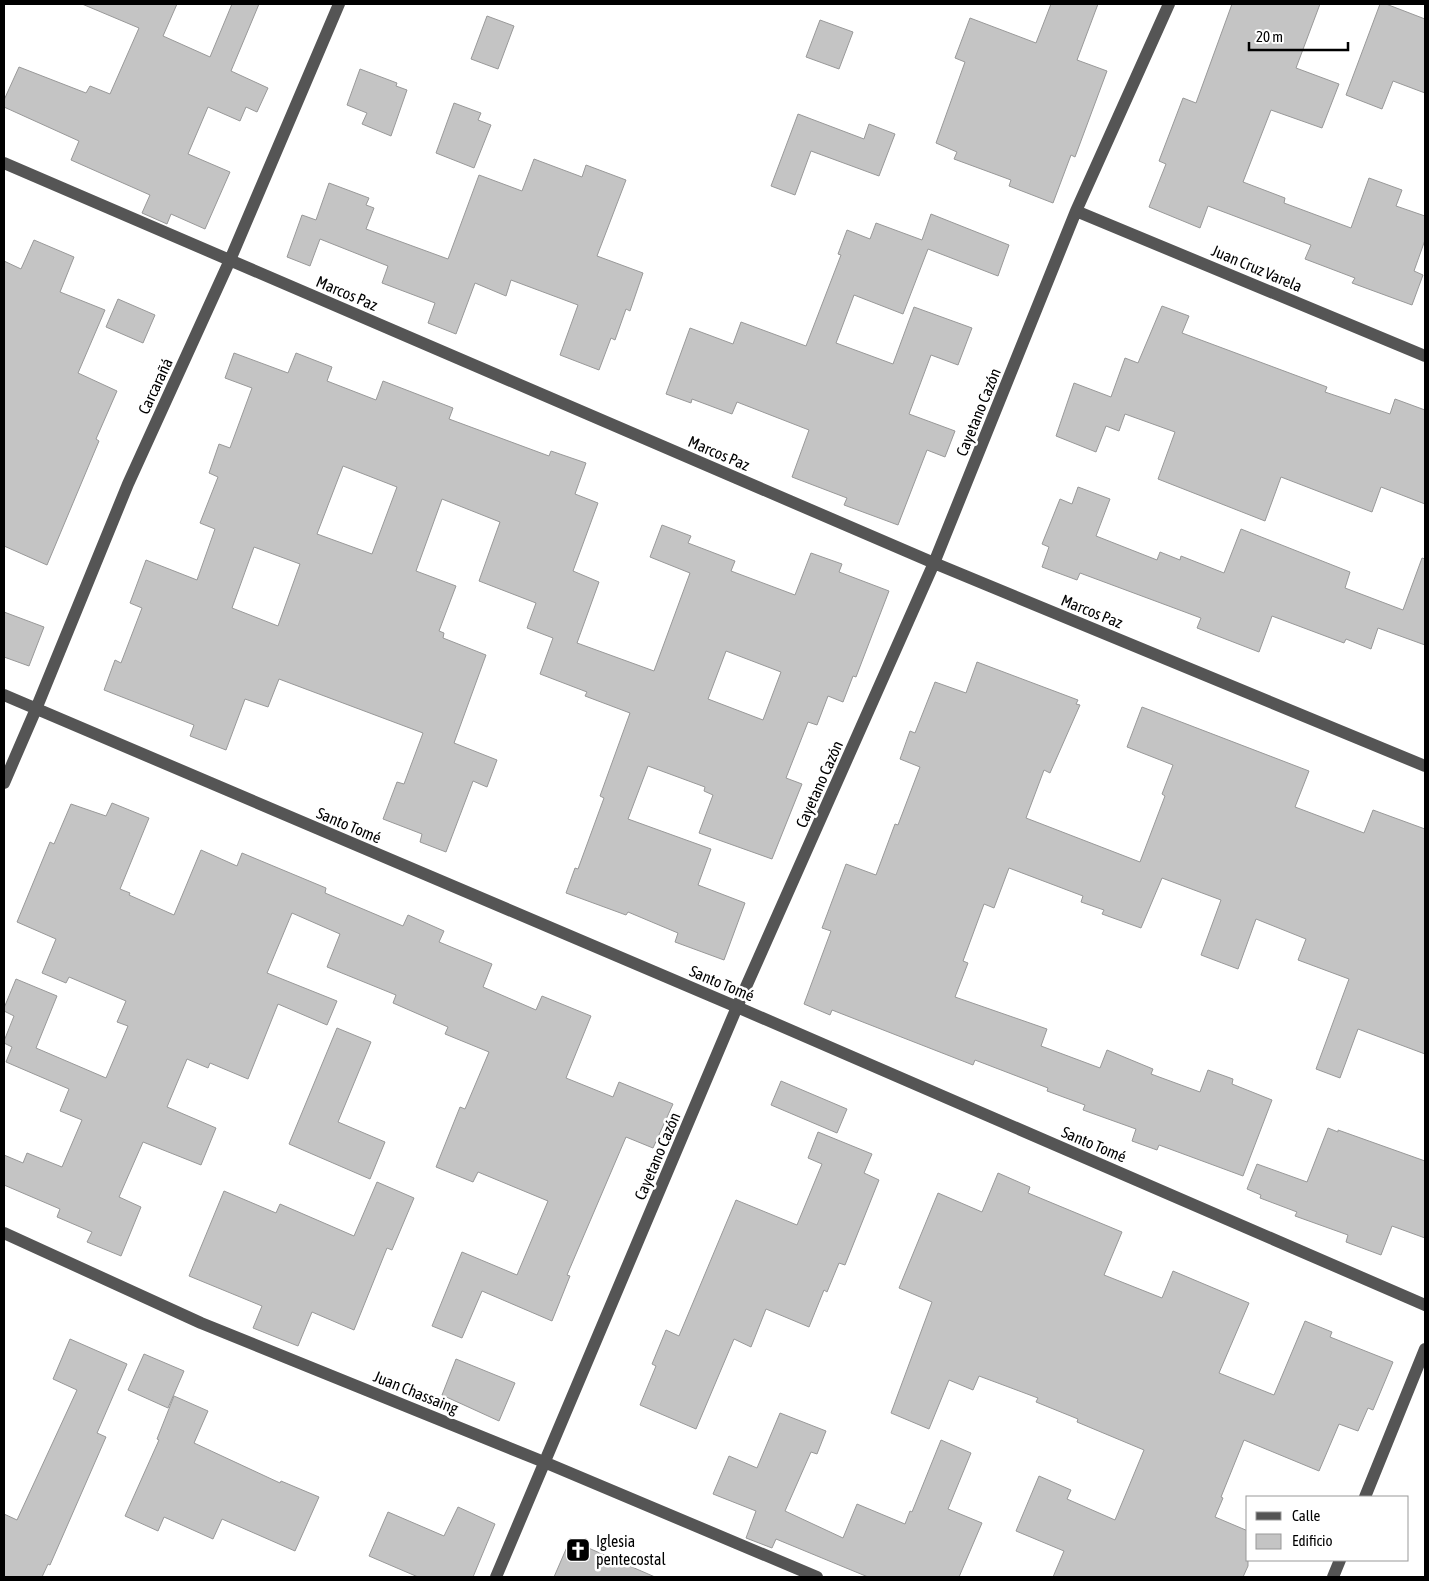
<svg xmlns="http://www.w3.org/2000/svg" width="1429" height="1581" viewBox="0 0 1429 1581" font-family="'Asap Condensed',sans-serif">
<style>
.building{fill:#c4c4c4;stroke:#999;fill-rule:evenodd}
.lines{fill:none;stroke-linecap:round;stroke-linejoin:round}
.minor{stroke:#555;stroke-width:12}
.labels{text-anchor:middle;stroke-width:5;stroke-linejoin:round;paint-order:stroke}
.street-label{font-size:16px;fill:#000;stroke:#fff}
.poi-label{font-size:16px;fill:#000;stroke:#fff;text-anchor:start}
</style>
<rect width="100%" height="100%" fill="#fff"/>
<path class="building" d="M82,4H177L163,36L210,57L232,4H259L231,71L268,88L257,112L246,107L240,121L208,107L188,154L230,172L205,229L171,214L167,224L142,213L150,195L71,160L79,141L4,107V100L19,67L86,93L90,86L110,94L139,28Z
M1051,4H1098L1077,60L1107,71L1075,157L1071,155L1053,203L1009,186L1011,180L954,159L957,152L936,143L965,62L955,58L970,18L1036,43Z
M1232,4H1320L1296,68L1339,84L1322,128L1271,110L1243,182L1285,198L1284,203L1351,228L1369,178L1402,190L1396,206L1425,216V240L1414,271L1423,275L1412,305L1352,283L1355,278L1305,259L1311,245L1208,206L1200,228L1149,207L1166,164L1159,161L1183,98L1196,103Z
M1380,4H1386L1425,19V93L1393,81L1382,109L1346,95Z
M487,16L514,26L498,69L471,59Z
M820,20L853,32L839,69L806,57Z
M360,69L397,83L396,86L407,90L391,136L362,124L367,113L347,105Z
M454,103L481,113L478,120L491,125L474,168L436,153Z
M798,114L864,139L869,124L895,134L879,176L811,151L795,195L771,186Z
M534,159L582,177L586,165L626,180L597,256L643,273L630,311L626,309L615,340L611,338L599,370L560,355L578,305L511,280L506,296L475,283L456,334L428,323L435,303L382,283L388,266L320,239L310,266L287,257L302,215L316,220L329,183L369,198L366,205L374,208L366,229L448,259L479,175L522,191Z
M931,214L1009,245L998,276L928,249L903,314L854,295L836,343L893,364L914,307L972,328L958,365L931,355L909,414L955,431L945,457L927,450L898,525L844,505L847,498L792,477L809,430L737,402L732,414L692,399L691,403L666,394L690,328L733,344L741,322L806,346L841,255L838,254L847,230L870,239L876,223L922,240Z
M34,240L74,257L60,292L105,310L78,373L117,391L96,439L99,441L47,565L4,546V261L21,269Z
M118,299L155,315L143,343L106,327Z
M1162,306L1189,316L1182,333L1327,387L1325,392L1390,414L1395,399L1425,410V504L1381,487L1372,512L1281,477L1265,521L1158,479L1175,432L1125,414L1119,431L1106,426L1096,452L1056,436L1074,383L1111,397L1125,358L1138,363Z
M234,353L288,373L296,353L332,367L327,381L376,400L383,381L453,408L449,419L549,456L551,451L586,463L575,494L598,503L573,571L599,582L577,643L654,671L690,573L650,557L662,525L691,536L688,543L735,561L731,571L795,595L811,553L842,564L839,572L889,591L856,677L853,676L843,702L828,696L817,725L808,722L786,778L802,784L772,859L699,833L713,795L704,791L705,787L648,766L628,819L711,849L698,885L745,903L724,960L675,942L678,933L628,912L626,915L566,893L575,868L578,869L604,798L600,796L630,713L585,696L587,692L540,674L553,638L527,628L536,603L479,581L500,522L442,499L416,571L456,586L439,631L444,633L443,638L486,655L454,743L497,760L487,787L473,781L446,852L420,842L422,834L383,819L397,782L404,784L423,733L279,679L268,707L245,699L226,750L190,736L194,725L104,690L115,660L121,663L142,608L130,603L146,560L197,580L215,529L200,523L218,477L209,473L219,444L230,448L252,388L225,378ZM343,466L397,487L372,554L317,534ZM254,547L300,564L278,626L232,608ZM726,651L781,672L763,720L708,699Z
M1078,487L1110,499L1096,536L1157,560L1160,552L1180,560L1181,556L1224,573L1241,529L1350,572L1345,588L1403,610L1422,558L1425,559V645L1378,628L1371,649L1346,639L1344,643L1272,616L1259,652L1197,628L1201,618L1080,573L1077,580L1042,567L1049,547L1042,544L1060,499L1072,504Z
M4,612L44,627L29,666L4,657Z
M977,662L1078,700L1076,704L1080,705L1050,773L1044,770L1026,818L1140,862L1165,796L1162,794L1173,765L1127,747L1142,707L1309,771L1295,807L1364,833L1373,810L1425,829V1054L1358,1029L1340,1078L1316,1069L1349,979L1298,960L1306,939L1256,919L1238,969L1201,955L1221,900L1162,878L1141,928L1102,914L1104,910L1081,902L1083,896L1009,868L994,908L984,904L963,961L968,963L955,997L1047,1029L1041,1046L1100,1068L1107,1050L1153,1069L1151,1074L1200,1092L1208,1070L1233,1079L1232,1084L1272,1100L1243,1176L1159,1145L1157,1150L1132,1141L1136,1129L1083,1110L1085,1105L1047,1091L1048,1088L975,1060L973,1065L832,1010L830,1015L804,1004L831,931L822,928L846,864L876,875L895,824L898,825L920,767L900,759L910,731L915,733L935,682L966,693Z
M112,803L149,818L120,889L130,893L129,895L174,915L201,850L237,866L242,853L326,888L325,893L403,926L408,915L444,931L439,942L492,964L483,987L536,1010L542,996L591,1016L566,1078L613,1097L619,1082L673,1104L653,1148L626,1137L567,1275L570,1276L552,1321L482,1291L462,1338L432,1326L462,1252L517,1275L548,1201L478,1172L473,1182L436,1167L460,1107L465,1109L489,1052L445,1034L448,1027L393,1003L396,995L327,967L340,934L292,913L267,973L337,1001L327,1025L278,1004L248,1079L210,1063L208,1068L187,1059L167,1107L216,1128L201,1165L143,1142L119,1197L141,1207L121,1256L87,1242L92,1232L57,1217L60,1209L4,1185V1155L23,1163L27,1153L62,1167L82,1120L60,1111L69,1089L6,1062L12,1047L4,1043V1041L14,1016L4,1011V1008L16,979L57,996L36,1048L106,1078L128,1026L117,1022L126,1001L69,977L66,983L42,973L56,939L17,922L50,842L54,844L71,804L106,816Z
M337,1028L371,1042L338,1122L385,1142L370,1179L289,1144Z
M781,1081L847,1109L837,1133L771,1105Z
M1328,1128L1338,1132V1130L1425,1161V1238L1392,1226L1381,1255L1346,1242L1348,1235L1295,1216L1297,1212L1260,1198L1261,1195L1247,1189L1257,1164L1307,1182Z
M818,1132L872,1154L864,1173L879,1180L845,1265L839,1263L827,1292L824,1290L809,1327L766,1309L751,1347L734,1339L696,1429L640,1405L656,1366L652,1364L666,1330L679,1336L736,1200L797,1225L822,1164L808,1158Z
M998,1173L1030,1187L1028,1193L1122,1232L1104,1275L1162,1298L1173,1271L1249,1303L1219,1373L1274,1395L1305,1321L1332,1332L1330,1337L1393,1362L1373,1410L1368,1408L1358,1431L1339,1424L1319,1471L1244,1440L1221,1497L1223,1498L1215,1517L1248,1531V1566L1243,1577H1053L1064,1551L1016,1531L1039,1476L1071,1490L1067,1499L1115,1520L1144,1450L1077,1422L1078,1419L1036,1402L1038,1398L979,1376L973,1390L949,1380L929,1429L891,1413L932,1302L899,1288L938,1193L982,1212Z
M377,1182L414,1198L392,1250L387,1248L354,1330L312,1312L298,1346L253,1328L262,1306L189,1276L224,1191L276,1213L280,1204L354,1236Z
M70,1339L127,1364L97,1433L106,1437L50,1565L48,1564L42,1577H4V1514L17,1520L77,1390L53,1379Z
M144,1354L184,1371L168,1408L128,1390Z
M456,1359L515,1383L499,1421L442,1395Z
M174,1396L208,1411L194,1443L280,1483L281,1481L319,1497L295,1551L222,1519L213,1539L164,1517L158,1531L125,1516L159,1440L157,1439Z
M780,1413L826,1431L817,1454L811,1452L785,1511L843,1538L857,1504L905,1524L910,1511L912,1512L941,1440L971,1453L948,1509L982,1523L959,1577H868L776,1539L772,1548L746,1538L756,1511L713,1494L729,1456L757,1468Z
M458,1507L495,1524L473,1577H418L369,1556L388,1512L444,1536Z
M570,1540L655,1577H554Z"/>
<g class="lines">
<path class="minor" d="M4,163L934,563L1425,766
M1076,211L1425,356
M4,695L737,1007L1425,1305
M4,783L36,709L128,484L230,260L339,4
M4,1233L201,1323L544,1462L817,1577
M1365,1497L1425,1349
M496,1577L737,1007L934,563L1076,211L1169,4
M1333,1577L1340,1560"/>
</g>
<defs>
<symbol id="church-square" viewBox="-11 -11 22 22"><rect x="-9" y="-9" width="18" height="18" rx="4" fill="#000" stroke="#fff"/><path d="M-1.2-6h2.4v3.5h3.3v2.4h-3.3V6h-2.4V-.1h-3.3v-2.4h3.3Z" fill="#fff"/></symbol>
</defs>
<g fill-rule="evenodd">
<use href="#church-square" x="564" y="1536" width="28" height="28"/>
</g>
<g class="labels">
<g class="street-label">
<text transform="translate(1257 268) rotate(23)" y="6">Juan Cruz Varela</text>
<text transform="translate(347 293) rotate(23)" y="6">Marcos Paz</text>
<text transform="translate(155 386) rotate(-65)" y="6">Carcarañá</text>
<text transform="translate(978 412) rotate(-68)" y="6">Cayetano Cazón</text>
<text transform="translate(719 453) rotate(23)" y="6">Marcos Paz</text>
<text transform="translate(1092 611) rotate(22)" y="6">Marcos Paz</text>
<text transform="translate(819 784) rotate(-66)" y="6">Cayetano Cazón</text>
<text transform="translate(349 825) rotate(23)" y="6">Santo Tomé</text>
<text transform="translate(722 983) rotate(23)" y="6">Santo Tomé</text>
<text transform="translate(1094 1144) rotate(23)" y="6">Santo Tomé</text>
<text transform="translate(657 1156) rotate(-67)" y="6">Cayetano Cazón</text>
<text transform="translate(416 1392) rotate(22)" y="6">Juan Chassaing</text>
</g>
<g class="poi-label">
<text x="596" y="1547">Iglesia<tspan x="596" dy="18">pentecostal</tspan></text>
</g>
</g>
<rect width="1429" height="1581" fill="none" stroke="#000000" stroke-width="10"/>
<rect x="1246" y="1496" width="162" height="65" fill="#ffffff" stroke="#999999"/>
<rect x="1256" y="1512" width="25" height="8" fill="#555555" stroke="#999999"/>
<text x="1292" y="1521" font-size="15" fill="#000000">Calle</text>
<rect x="1256" y="1534" width="25" height="15" fill="#c4c4c4" stroke="#999999"/>
<text x="1292" y="1546" font-size="15" fill="#000000">Edificio</text>
<path d="M1249 42v8h99v-8" fill="none" stroke="#000000" stroke-width="2.5"/>
<text x="1256" y="42" font-size="15" fill="#000000" stroke="#ffffff" stroke-width="4" paint-order="stroke">20 m</text>
</svg>
